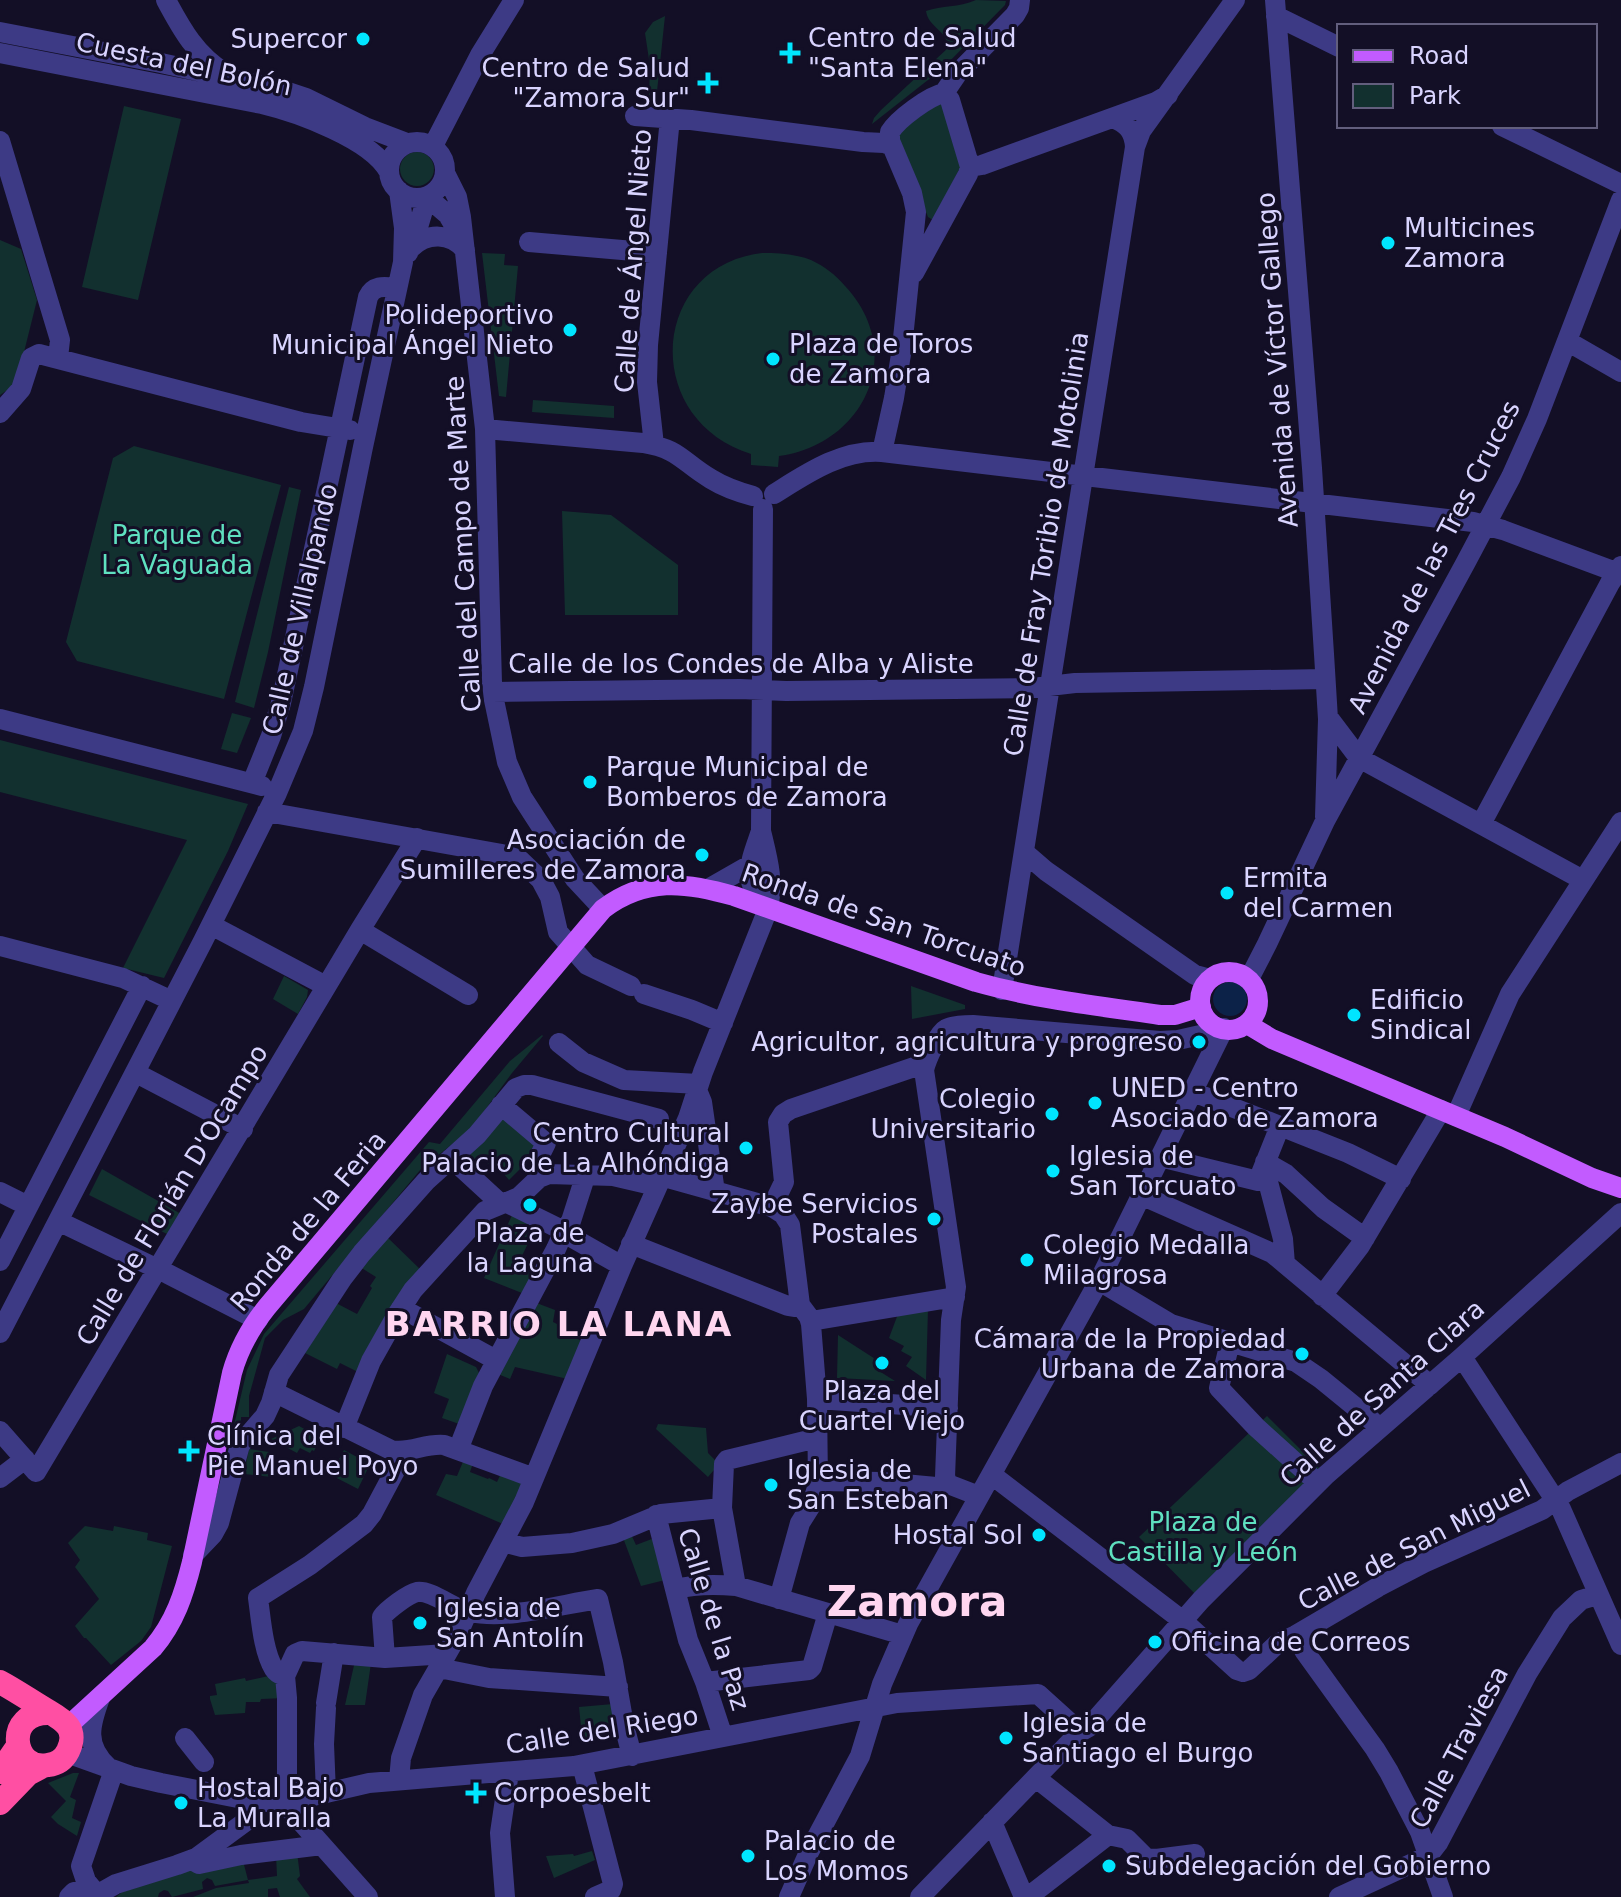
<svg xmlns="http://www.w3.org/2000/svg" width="1621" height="1897" viewBox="0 0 1621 1897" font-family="'DejaVu Sans',sans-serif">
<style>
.green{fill:#12302f}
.water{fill:#0c2248}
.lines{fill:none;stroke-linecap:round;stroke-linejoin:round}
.minor{stroke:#3d3a85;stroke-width:20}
.major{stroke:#c25bff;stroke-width:20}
.highway{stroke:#ff4fa3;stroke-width:24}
.poi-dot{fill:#00e5ff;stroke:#130f26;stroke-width:3}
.labels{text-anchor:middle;stroke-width:6;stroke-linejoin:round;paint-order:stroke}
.poi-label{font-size:26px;fill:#d9d4ff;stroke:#130f26;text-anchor:start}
.street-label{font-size:26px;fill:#d9d4ff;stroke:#130f26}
.park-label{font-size:26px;fill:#5fe0c0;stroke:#130f26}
.district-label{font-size:34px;font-weight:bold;letter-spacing:2px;fill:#ffd6f0;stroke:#130f26}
.town-label{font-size:42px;font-weight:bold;fill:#ffd6f0;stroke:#130f26}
</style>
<rect width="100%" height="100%" fill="#130f26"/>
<path class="green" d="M976,0L1006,1L1005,5L942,69L872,124L874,118L881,110L948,48C948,31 928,27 926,11C942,5 958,8 976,0Z
M665,16L656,101L649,97L650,66L645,33L653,22Z
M941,102L962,164L933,220L928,217L895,134Z
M124,106L181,119L138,300L82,287Z
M400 169a17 17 0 1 1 34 0a17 17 0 1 1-34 0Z
M0,240L21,249L37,300L16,384L0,395Z
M482,253L505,254L504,265L518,266L506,397L499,396Z
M762,253C779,253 796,254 811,260C824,266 836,275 845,286C907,352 865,444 779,456L778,467L751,465V454C640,419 650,266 762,253Z
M533,400L614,406V418L532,412Z
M134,446L281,485L224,699L77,661L66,642L113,458Z
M289,487L301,490L268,652L254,708L235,702Z
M562,511L611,515L678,565V615H565Z
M232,713L251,718L237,753L221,749Z
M0,740L248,804L228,851L164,978L123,968L187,840L0,792Z
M284,976L308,990L307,997L298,1014L273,999Z
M911,986L965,1005V1009L912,1019Z
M542,1035L543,1036L512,1073L471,1129L421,1169L304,1309L283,1320L265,1338L249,1396V1417H241V1425L230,1442L247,1370L264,1334L429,1142L440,1144L510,1061Z
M506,1112L538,1139L520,1169L509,1180L497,1166L494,1169L481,1157L470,1167L461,1157Z
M102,1169L181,1214L169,1235L89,1195Z
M512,1215L536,1227L520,1260L537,1267L522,1293L484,1278Z
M387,1237L423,1272L360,1373L340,1363L337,1369L305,1353L336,1303L357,1314L372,1288L370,1286L376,1277L360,1267Z
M534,1302L555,1310L553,1322L561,1326L560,1331L584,1342L568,1379L515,1367L510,1379L498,1374Z
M928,1309L926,1380L906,1366L912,1357L901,1351L904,1346L889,1338L898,1314Z
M838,1335L883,1364L879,1371L895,1381L837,1378Z
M447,1354L476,1367L480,1375L462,1425L442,1418L449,1399L434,1393Z
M1267,1416L1326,1475L1201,1600L1139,1537Z
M658,1424L706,1428L708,1453L719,1464L708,1477L656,1429Z
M299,1426L321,1438L314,1451L312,1450L310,1453L300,1448L297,1453L271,1439Z
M249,1449L276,1453L271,1477L244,1474Z
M344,1450L370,1464L358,1489L331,1475Z
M465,1457L474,1460L470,1472L488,1479L489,1478L497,1482L502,1471L527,1480L503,1524L436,1495L446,1474L457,1476Z
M85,1526L113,1531L114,1526L148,1533L147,1540L172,1546L151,1627L141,1641L111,1665L86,1638H84L75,1626L99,1599L75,1567L80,1560L68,1543Z
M630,1532L636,1545L657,1537L669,1579L641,1586L622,1535Z
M355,1661L371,1663L365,1705H345Z
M273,1675L285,1698L261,1699L260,1702H246L245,1713L215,1715L210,1699V1696L217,1695L215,1684L245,1678L246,1681Z
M613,1704L620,1734L578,1738L581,1726L579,1707Z
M73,1773H79L70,1797L76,1800L72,1818L81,1822L77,1836L58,1824L51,1817L66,1801L48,1783Z
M592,1851L595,1860L554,1878L546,1856L573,1854L574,1856Z
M297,1852L300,1876L297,1879L310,1897H280L277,1888L268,1889V1897H193L216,1888L249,1883L248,1880L215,1886L212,1880L207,1878L202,1882L203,1889L172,1897L168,1891L164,1890L159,1893L158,1897H116L122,1892L200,1867L242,1857L248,1880L277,1876L276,1855Z"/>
<path class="water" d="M1213 999a17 17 0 1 1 34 0a17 17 0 1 1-34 0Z"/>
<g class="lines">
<path class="minor" d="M166,0C182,30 196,55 225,73
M1275,0L1312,468L1324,654L1328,719L1325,817
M1276,16L1339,47
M0,32L161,63L279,89L306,98L365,127L407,143
M0,53L262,104C296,112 372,139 389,172
M944,93L957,74L1015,15L1019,8L1020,0
M944,93L950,100L970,167
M635,116L691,120L863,142L884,143L892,146
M1502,126L1621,184
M0,141L60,340L58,358
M389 170a28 28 0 1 1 56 0a28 28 0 1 1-56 0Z
M433,146L480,55L514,0
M1135,147L1141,131L1235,0
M970,167L982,165L1156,102L1168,95
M445,173L457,197L461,217L485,429L492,683L494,700L507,762L522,797L575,879L603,909
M427,197L448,215L460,235
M529,242L657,253
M411,248C427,232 451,233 465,250
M408,253L416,234L427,197
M914,273L968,174L970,167
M1567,341L1621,372
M0,413L21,389L31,358L39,354L301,422L350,430
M485,429L643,443C680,449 682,462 711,479C724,487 738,492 753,496
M654,445L647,382L648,345L670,118
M882,452L894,398L902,348L916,212L912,193L890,141V132C898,119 929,96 944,93
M774,494C806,474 842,449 882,452L1473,522L1503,530L1621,574
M493,692L740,689L786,691L1032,688L1075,683L1325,679
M1328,717L1359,758L1583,880
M0,719L262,786
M252,783L271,736L281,703L368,297C374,284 386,287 397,288
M267,812L502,854L520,860L541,880L550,897L558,932L587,965L631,986
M1481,824L1610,583L1621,566
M761,831C749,866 741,880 768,909
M1024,852L1046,871L1195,975L1210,979
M708,889L750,865
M211,925L326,986
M360,930L468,995
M0,946L123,978L172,1001
M1249,979L1267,944L1325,821L1466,562L1511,477L1537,419L1621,200
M1002,990L1135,147C1134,131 1127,123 1112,118
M644,994L692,1010L723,1023
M559,1043L583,1062L624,1080L699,1084
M136,1073L243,1129
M697,1090L702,1102L715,1192
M501,1105L546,1143L540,1155L542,1176
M1456,1116L1510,994L1621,822
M1280,1126L1348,1153L1401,1179
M1160,1157L1258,1181L1280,1126L1193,1092
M451,1158L501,1204
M1265,1162L1286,1174L1323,1208L1365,1238
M1261,1174L1267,1178L1283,1239L1285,1264
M661,1176L772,1207L783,1214L790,1225L800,1305L809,1317L811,1324L817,1399L818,1484L812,1504L800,1523L779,1599
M0,1192L28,1206
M1141,1195L1272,1253L1430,1385
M505,1202L564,1231L571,1237L622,1266
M772,1207L784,1182L778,1122L783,1114L791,1109L926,1063
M58,1221L168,1274L258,1320
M631,1244L788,1306L794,1307L800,1305
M0,1261L142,986
M1099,1281L1171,1324L1296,1362L1321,1379L1370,1419L1379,1428
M1322,1296L1360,1246L1441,1110
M401,1308L496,1360
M811,1321L955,1297
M0,1333L203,941L277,793L303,731L314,687L363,447L403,262L404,228L399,191
M1230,1342L1219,1388L1256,1427L1318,1483
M1462,1357L1561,1509L1621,1645
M274,1392L391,1450C410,1454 425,1443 444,1445L534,1478
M817,1399L948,1408
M344,1428L371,1361L398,1313L413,1290L485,1211L519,1197L539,1178L549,1174L613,1176L656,1186
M0,1431L36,1472L360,930L417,838
M458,1450L483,1386L556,1249L564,1231L571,1221L586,1174
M992,1475L1183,1621L1237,1670L1243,1672L1249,1670L1277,1644L1296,1635L1378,1587L1424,1563L1542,1510L1568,1491L1621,1463
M0,1478L25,1459
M818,1481L882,1482L936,1487L948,1484L979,1496
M948,1484L945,1477L951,1320L956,1287L924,1070C926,1061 938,1033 946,1029C953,1025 965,1025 973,1025L1160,1041L1178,1040L1209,1033L1222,1028
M722,1508L724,1464L727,1460L817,1438
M656,1515L688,1640L705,1682L723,1737
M503,1542L522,1547L572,1543L613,1534L661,1514L722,1508L736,1586
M193,1555L213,1534L219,1523L240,1445L265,1416L271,1403L279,1375L342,1279L362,1253L426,1181L477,1135L516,1088L524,1085H532L659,1119
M675,1589C696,1584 714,1584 736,1586L903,1635
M1296,1635L1305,1652L1375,1749L1389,1772L1420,1832L1443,1897
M385,1658L382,1617C387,1610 408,1594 417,1592C432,1590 453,1609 469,1612C508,1620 558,1605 598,1599L613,1662L624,1725L632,1756
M439,1668L489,1678L618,1687
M285,1676C280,1674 278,1675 274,1669C263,1651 261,1619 258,1598L310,1565L364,1524L372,1514L405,1452
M285,1676L287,1698V1796L288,1807L368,1897
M285,1676L295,1654L302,1651L385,1658L447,1654
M705,1682L809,1670L812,1667L828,1613
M100,1698C90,1725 84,1745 108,1767
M326,1703L334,1653
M185,1738L204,1762
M67,1753L131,1776L161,1783L248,1800L279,1802L296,1800L369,1783L574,1766L897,1703L1038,1694L1080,1732
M582,1765L613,1884L611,1890L595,1897
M1036,1778L1108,1835L1127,1839L1146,1858L1156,1859L1195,1854
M399,1780L401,1758L423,1695L457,1636L476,1593L524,1502L622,1266L688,1118L703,1072L768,909C774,880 768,860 761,831L763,509
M326,1793L324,1744L326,1708
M992,1822L1024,1897
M192,1860L199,1864L241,1855L322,1845
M69,1897L74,1892L79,1891L86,1897
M93,1897L116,1884L177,1865L196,1858L245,1822L253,1812L255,1800
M99,1897L86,1881L81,1866L114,1770
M505,1897L500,1833L509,1772
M789,1897L809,1852L860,1756L882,1684L908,1624L1099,1281L1224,1028
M920,1897L1080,1732L1089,1727L1201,1600L1326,1475L1462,1357L1621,1213
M1028,1897L1108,1835
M1339,1897L1428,1856L1438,1843L1527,1674L1562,1618L1581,1600L1594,1596L1599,1598"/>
<path class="major" d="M1200 1001a29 29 0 1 1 58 0a29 29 0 1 1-58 0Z
M1247,1024L1272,1039L1505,1137L1592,1178L1621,1188
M68,1726L153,1648C175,1622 184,1594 192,1562L232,1373C239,1348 251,1327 267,1307L603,909C645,877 686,882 734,896L976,982C1036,999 1098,1006 1160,1015H1175L1201,1007"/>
<path class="highway" d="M0,1682C15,1690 28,1699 43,1708C59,1718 80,1726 68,1751C64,1759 57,1764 48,1765C12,1772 3,1711 50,1713
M0,1772L18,1746
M0,1803L28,1774L43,1766"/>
</g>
<g class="poi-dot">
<circle cx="363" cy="39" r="8"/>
<path d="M786 41h8v8h8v8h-8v8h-8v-8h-8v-8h8z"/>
<path d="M704 71h8v8h8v8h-8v8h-8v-8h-8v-8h8z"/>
<circle cx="1388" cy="243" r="8"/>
<circle cx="570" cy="330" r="8"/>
<circle cx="773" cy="359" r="8"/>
<circle cx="590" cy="782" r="8"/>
<circle cx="702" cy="855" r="8"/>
<circle cx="1227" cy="893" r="8"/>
<circle cx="1354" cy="1015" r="8"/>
<circle cx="1199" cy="1042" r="8"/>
<circle cx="1095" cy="1103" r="8"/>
<circle cx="1052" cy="1114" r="8"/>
<circle cx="746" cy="1148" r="8"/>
<circle cx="1053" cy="1171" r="8"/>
<circle cx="530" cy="1205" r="8"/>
<circle cx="934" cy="1219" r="8"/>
<circle cx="1027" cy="1260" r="8"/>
<circle cx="1302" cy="1354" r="8"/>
<circle cx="882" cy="1363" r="8"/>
<path d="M185 1439h8v8h8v8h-8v8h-8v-8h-8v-8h8z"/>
<circle cx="771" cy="1485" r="8"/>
<circle cx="1039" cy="1535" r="8"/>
<circle cx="420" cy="1623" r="8"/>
<circle cx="1155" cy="1642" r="8"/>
<circle cx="1006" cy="1738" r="8"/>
<path d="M472 1781h8v8h8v8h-8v8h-8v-8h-8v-8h8z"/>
<circle cx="181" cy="1803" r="8"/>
<circle cx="748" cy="1856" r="8"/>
<circle cx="1109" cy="1866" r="8"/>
</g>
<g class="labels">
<g class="poi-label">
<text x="808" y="47">Centro de Salud<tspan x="808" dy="30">"Santa Elena"</tspan></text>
<text x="347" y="48" text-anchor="end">Supercor</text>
<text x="690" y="77" text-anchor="end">Centro de Salud<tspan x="690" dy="30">"Zamora Sur"</tspan></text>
<text x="1404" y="237">Multicines<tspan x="1404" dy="30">Zamora</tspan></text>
<text x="554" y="324" text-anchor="end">Polideportivo<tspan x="554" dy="30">Municipal Ángel Nieto</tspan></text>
<text x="789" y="353">Plaza de Toros<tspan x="789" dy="30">de Zamora</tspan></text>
<text x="606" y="776">Parque Municipal de<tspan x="606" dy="30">Bomberos de Zamora</tspan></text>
<text x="686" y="849" text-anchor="end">Asociación de<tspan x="686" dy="30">Sumilleres de Zamora</tspan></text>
<text x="1243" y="887">Ermita<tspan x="1243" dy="30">del Carmen</tspan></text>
<text x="1370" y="1009">Edificio<tspan x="1370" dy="30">Sindical</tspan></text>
<text x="1183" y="1051" text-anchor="end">Agricultor, agricultura y progreso</text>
<text x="1111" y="1097">UNED - Centro<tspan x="1111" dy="30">Asociado de Zamora</tspan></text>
<text x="1036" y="1108" text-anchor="end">Colegio<tspan x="1036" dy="30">Universitario</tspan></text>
<text x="730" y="1142" text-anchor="end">Centro Cultural<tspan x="730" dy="30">Palacio de La Alhóndiga</tspan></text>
<text x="1069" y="1165">Iglesia de<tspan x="1069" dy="30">San Torcuato</tspan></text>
<text x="918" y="1213" text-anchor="end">Zaybe Servicios<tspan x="918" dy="30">Postales</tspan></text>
<text x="530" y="1242" text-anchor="middle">Plaza de<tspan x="530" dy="30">la Laguna</tspan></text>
<text x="1043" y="1254">Colegio Medalla<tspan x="1043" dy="30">Milagrosa</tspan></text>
<text x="1286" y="1348" text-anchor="end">Cámara de la Propiedad<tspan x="1286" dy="30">Urbana de Zamora</tspan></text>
<text x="882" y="1400" text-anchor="middle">Plaza del<tspan x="882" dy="30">Cuartel Viejo</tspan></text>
<text x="207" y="1445">Clínica del<tspan x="207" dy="30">Pie Manuel Poyo</tspan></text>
<text x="787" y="1479">Iglesia de<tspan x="787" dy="30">San Esteban</tspan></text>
<text x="1023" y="1544" text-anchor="end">Hostal Sol</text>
<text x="436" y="1617">Iglesia de<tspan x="436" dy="30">San Antolín</tspan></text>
<text x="1171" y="1651">Oficina de Correos</text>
<text x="1022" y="1732">Iglesia de<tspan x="1022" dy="30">Santiago el Burgo</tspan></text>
<text x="197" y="1797">Hostal Bajo<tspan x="197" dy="30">La Muralla</tspan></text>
<text x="494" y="1802">Corpoesbelt</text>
<text x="764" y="1850">Palacio de<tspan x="764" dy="30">Los Momos</tspan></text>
<text x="1125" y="1875">Subdelegación del Gobierno</text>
</g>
<g class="street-label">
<text transform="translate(184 64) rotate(12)" y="9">Cuesta del Bolón</text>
<text transform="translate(633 261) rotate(-86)" y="9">Calle de Ángel Nieto</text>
<text transform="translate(1277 360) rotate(-94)" y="9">Avenida de Víctor Gallego</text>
<text transform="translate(463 544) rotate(-93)" y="9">Calle del Campo de Marte</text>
<text transform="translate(1046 544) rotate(-81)" y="9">Calle de Fray Toribio de Motolinia</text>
<text transform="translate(1434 557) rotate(-63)" y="9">Avenida de las Tres Cruces</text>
<text transform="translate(300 609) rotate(-77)" y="9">Calle de Villalpando</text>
<text x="741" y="673">Calle de los Condes de Alba y Aliste</text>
<text transform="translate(884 920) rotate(19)" y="9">Ronda de San Torcuato</text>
<text transform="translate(172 1195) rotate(-59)" y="9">Calle de Florián D'Ocampo</text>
<text transform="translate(308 1221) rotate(-50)" y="9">Ronda de la Feria</text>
<text transform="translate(1382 1393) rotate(-42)" y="9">Calle de Santa Clara</text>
<text transform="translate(1414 1545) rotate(-27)" y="9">Calle de San Miguel</text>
<text transform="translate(714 1619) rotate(73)" y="9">Calle de la Paz</text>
<text transform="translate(602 1730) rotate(-9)" y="9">Calle del Riego</text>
<text transform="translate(1459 1747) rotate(-62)" y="9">Calle Traviesa</text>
</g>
<g class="park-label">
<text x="177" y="544">Parque de<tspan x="177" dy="30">La Vaguada</tspan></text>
<text x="1203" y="1531">Plaza de<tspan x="1203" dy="30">Castilla y León</tspan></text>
</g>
<g class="district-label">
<text x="559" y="1336">BARRIO LA LANA</text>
</g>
<g class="town-label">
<text x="917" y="1616">Zamora</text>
</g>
</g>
<rect x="1337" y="24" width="260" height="104" fill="#130f26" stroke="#625e7d" stroke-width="2"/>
<rect x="1353" y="50" width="40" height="12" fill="#c25bff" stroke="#625e7d" stroke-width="2"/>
<text x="1409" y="64" font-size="24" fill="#d9d4ff">Road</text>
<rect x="1353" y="84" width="40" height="24" fill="#12302f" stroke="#625e7d" stroke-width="2"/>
<text x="1409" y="104" font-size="24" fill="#d9d4ff">Park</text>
</svg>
